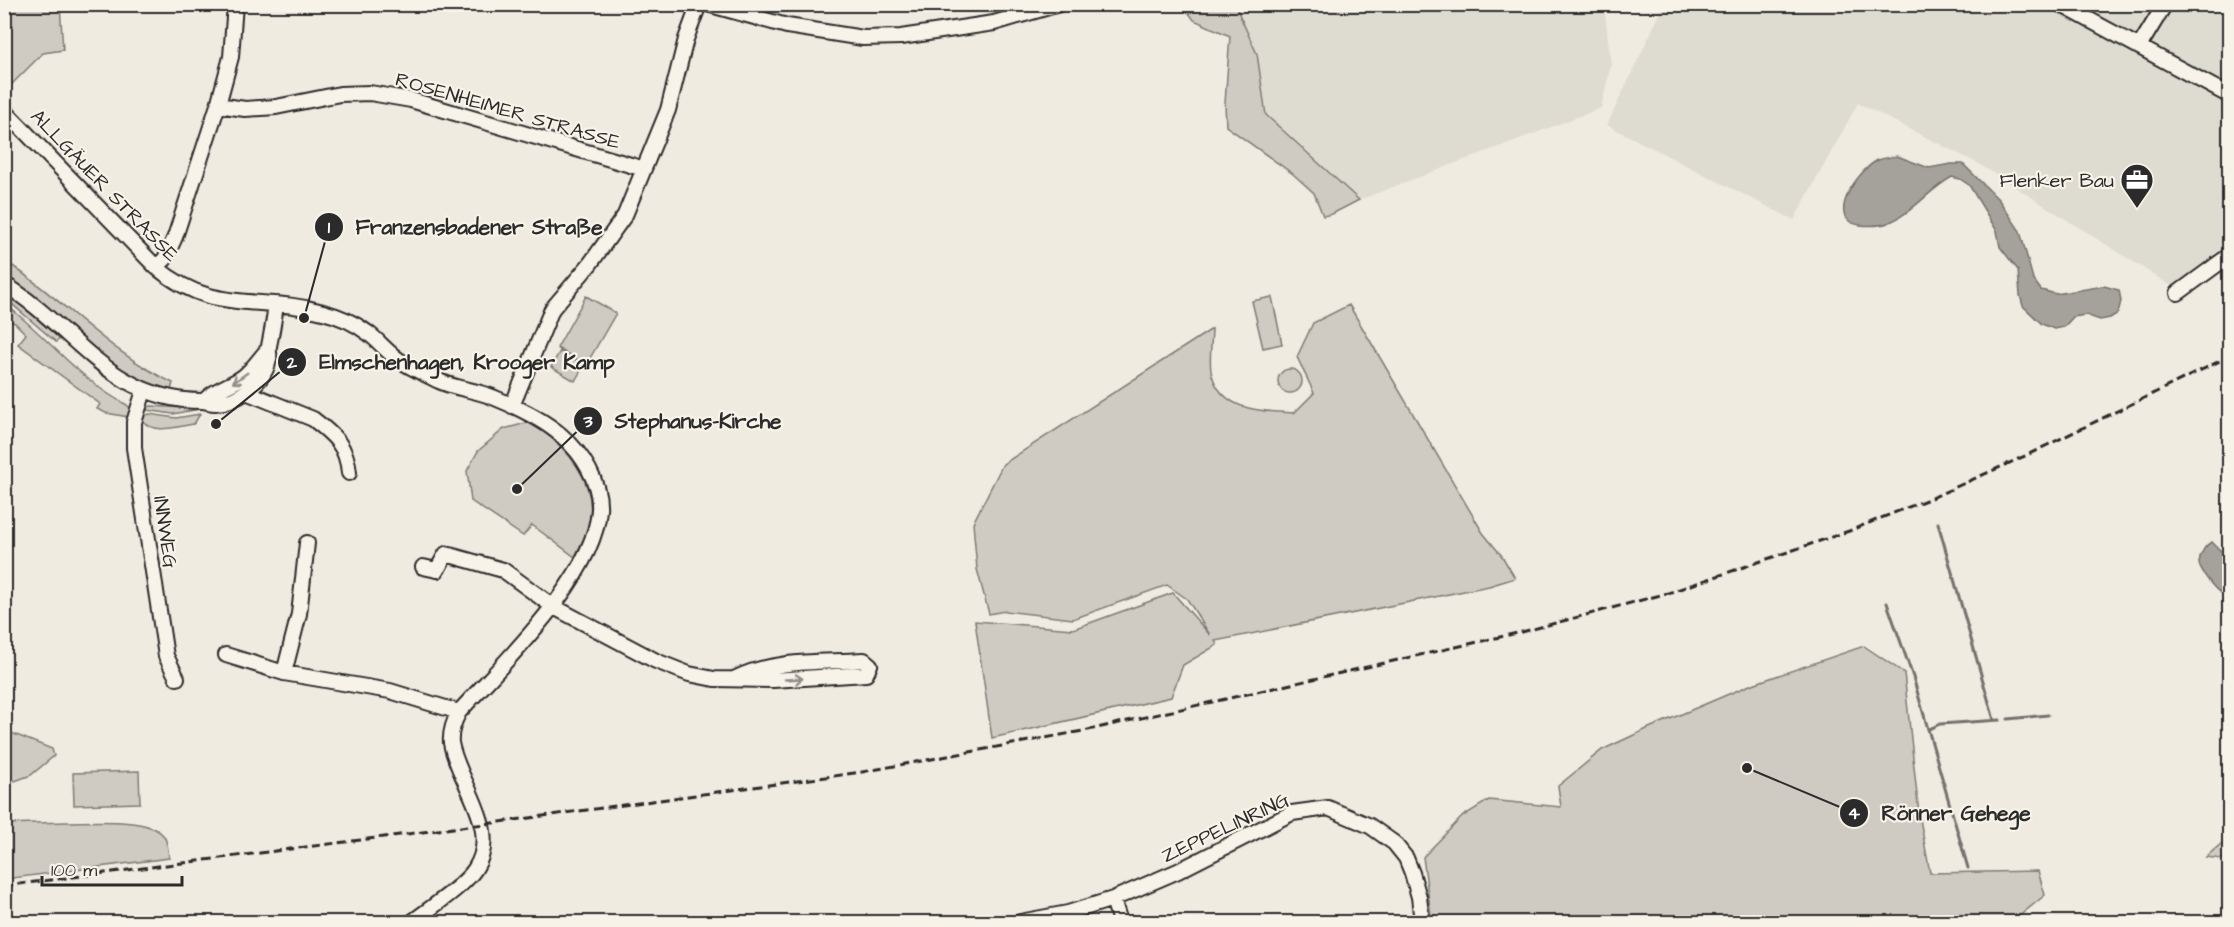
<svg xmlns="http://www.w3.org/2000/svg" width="2234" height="927" viewBox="0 0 2234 927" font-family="'Architects Daughter',sans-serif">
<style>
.built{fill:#dedbd1}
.green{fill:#cfcbc2;stroke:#7d7b76;stroke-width:1.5}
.water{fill:#a4a29a;stroke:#74726e;stroke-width:1.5}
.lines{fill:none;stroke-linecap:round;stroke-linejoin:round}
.stream{stroke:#74726e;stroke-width:3}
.minor-casing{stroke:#2b2b2b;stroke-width:18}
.minor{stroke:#f7f3e8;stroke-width:14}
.rail{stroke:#2b2b2b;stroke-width:3;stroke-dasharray:9 4.5;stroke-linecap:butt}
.oneway{stroke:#918f8a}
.labels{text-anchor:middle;stroke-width:4.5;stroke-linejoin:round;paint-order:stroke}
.street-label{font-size:20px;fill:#2b2b2b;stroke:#f7f3e8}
.poi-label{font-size:20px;fill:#2b2b2b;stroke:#f7f3e8;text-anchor:end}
.leader{fill:none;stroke:#2b2b2b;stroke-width:2}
.callout-dot{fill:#2b2b2b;stroke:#f7f3e8;stroke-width:2}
.mark-label{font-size:18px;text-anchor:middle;font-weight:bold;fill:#fff}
.callout-label{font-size:21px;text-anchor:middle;font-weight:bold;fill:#2b2b2b;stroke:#f7f3e8;stroke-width:4.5;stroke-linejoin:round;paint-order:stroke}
</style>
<rect width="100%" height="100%" fill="#efebe0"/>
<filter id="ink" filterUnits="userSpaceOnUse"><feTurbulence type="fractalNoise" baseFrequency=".0167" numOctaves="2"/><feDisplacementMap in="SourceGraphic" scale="12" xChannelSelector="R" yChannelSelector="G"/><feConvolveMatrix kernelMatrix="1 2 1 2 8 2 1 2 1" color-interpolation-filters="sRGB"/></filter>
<g filter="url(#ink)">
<path class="built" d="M1235,5H1604L1611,65L1601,108L1359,200L1266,115L1257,54Z
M1664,5H2229V264L2185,298L2173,287L1979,164L1858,103L1794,220L1607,125Z"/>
<path class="green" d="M5,4L60,5L63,50L43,53L5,91Z
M1183,5H1235L1257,54L1266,115L1359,200L1332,214L1323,216L1314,193L1293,174L1226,126L1225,103L1230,36L1194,20Z
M4,260C63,299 109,353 173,383L171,390L150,384L122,371L5,277Z
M4,291L36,315L61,338L56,342L5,298Z
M586,296L616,313L586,365L557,348Z
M1272,297L1282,344L1263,348L1252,301Z
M5,304C46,335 80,381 127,405L130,408L129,417L106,413L97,409L100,404L18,344L26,334L15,323L9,321L5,327Z
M1349,305L1483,533L1502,556L1515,578L1489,586L1215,641L1217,645L1183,665L1171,697L992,738L975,621L1073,629L1173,593L1210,635L1187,599L1167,585L1073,619L1005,611L989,614L977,569L973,523L1003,464L1212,329C1212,341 1208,365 1212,375C1223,412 1262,411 1294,413L1314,393L1297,357L1313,323Z
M560,351L584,365L575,381L551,367Z
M1278 381a12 12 0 1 1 24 0a12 12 0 1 1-24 0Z
M151,406L200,409L173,414L147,410V407Z
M149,414L176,418L200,414L194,424C178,426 154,435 143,421L144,416Z
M530,422C567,446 602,484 587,531C584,539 579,548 575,557L532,525L523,536L471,501L467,471L478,451L504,429Z
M1864,646L1904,673L1919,814L1930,873L2038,871L2045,895L2012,922H1432L1423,857L1463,816L1489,800L1561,807L1558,786L1602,750L1649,728L1750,685Z
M5,733L14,734L52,749L54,756L31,775L15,781L5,775Z
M139,771L140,803L74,805L73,773Z
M67,822C89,822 149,817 163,835C168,841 168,851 169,858L5,879V824Z
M2229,837V860L2206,857Z"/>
<path class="water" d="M1897,156L1929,168L1951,164H1963L1999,200L2020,231L2033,279L2041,290L2056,294L2104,286L2119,290L2121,301L2118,313L2110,318L2100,320L2086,315L2073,317L2064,327L2054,329L2042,324L2023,306L2020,295L2018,270L2000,247L1997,231L1969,185L1960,179L1952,177C1928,190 1913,213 1888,223C1879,226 1869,226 1860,225C1822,220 1860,168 1878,160C1884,158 1891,157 1897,156Z
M2212,542L2229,559V586L2221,593C2215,590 2198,569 2199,562C2200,554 2205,545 2212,542Z"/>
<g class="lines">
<path class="stream" d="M4,18L12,4
M1938,523L1994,720
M1887,603L1913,677L1968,868
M2008,719L2048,715
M1929,729L1940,724L2000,720"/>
<defs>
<path id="minor" d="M707,4L787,26L863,38L901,37L994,23L1059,4
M2060,4L2230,96
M2139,47L2165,4
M218,105L245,109L276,107L340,94L370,93L411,100L644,169
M4,110L156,267C214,316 259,294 323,312C339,316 355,323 368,333C379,341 387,352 399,360C411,368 425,374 439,381C456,389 477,390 495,398C517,407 544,420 562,436C582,453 601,483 599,510C594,578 503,663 459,712C454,721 450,732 451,743C458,783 502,828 475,869C464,886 429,909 412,922
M156,267L165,259L175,237L218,105L231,57L235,4
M4,284C74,327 110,401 202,401C206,401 210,403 215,403C237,403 265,382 269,359C270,355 268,350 269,346C272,332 274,319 276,305
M2178,293L2230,255
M144,391L134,422V448L166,656L177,678
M246,392L313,419C334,435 347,446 349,473
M205,400C215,389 230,386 243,377C253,369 260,358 269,348
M512,406L552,309L590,264L625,215L668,110L686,39L699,4
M423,567L437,570L446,554L503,570L554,607L656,661L689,674L714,679L773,680L866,674L870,665L864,660C821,663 775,659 736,678
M226,655L284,673L390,691L459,712
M284,673L299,614L307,543
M1113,899L1120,922
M1020,922L1068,913L1113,899L1178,871L1292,813L1328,808L1370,826L1394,843L1406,858L1412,873L1419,897L1422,922"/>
</defs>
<use href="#minor" class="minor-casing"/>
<use href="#minor" class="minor"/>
<path class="rail" d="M4,886L500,822L862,772L1088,730L1522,632L1668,593L1849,531L1936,496L2027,455L2230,356"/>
</g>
<defs><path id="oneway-shaft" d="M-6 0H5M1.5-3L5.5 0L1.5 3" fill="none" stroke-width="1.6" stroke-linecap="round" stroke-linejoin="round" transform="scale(1.5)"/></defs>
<g class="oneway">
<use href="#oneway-shaft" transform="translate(240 378) rotate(145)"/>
<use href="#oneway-shaft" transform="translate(794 679) rotate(-3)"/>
</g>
</g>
<defs>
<symbol id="office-pin" viewBox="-11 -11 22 30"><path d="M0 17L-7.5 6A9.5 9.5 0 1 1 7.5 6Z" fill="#2b2b2b" stroke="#f7f3e8"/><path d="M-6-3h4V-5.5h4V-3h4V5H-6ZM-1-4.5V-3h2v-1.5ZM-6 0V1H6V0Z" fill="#fff"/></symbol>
</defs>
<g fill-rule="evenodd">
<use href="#office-pin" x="2118" y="161" width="38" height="52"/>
</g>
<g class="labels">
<g class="street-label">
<text transform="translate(508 110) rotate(16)" y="7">ROSENHEIMER STRASSE</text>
<text transform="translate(105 185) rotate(46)" y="7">ALLGÄUER STRASSE</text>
<text transform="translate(166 532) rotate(82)" y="7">INNWEG</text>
<text transform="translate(1225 827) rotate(-25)" y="7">ZEPPELINRING</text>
</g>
<g class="poi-label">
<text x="2114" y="187">Flenker Bau</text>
</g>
</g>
<path class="leader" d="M304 318L329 227M216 424L292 362M517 489L588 421M1747 768L1854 813"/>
<g class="callout-dot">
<circle cx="304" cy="318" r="6"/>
<circle cx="216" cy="424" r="6"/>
<circle cx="517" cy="489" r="6"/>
<circle cx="1747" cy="768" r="6"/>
<circle cx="329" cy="227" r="15"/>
<circle cx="292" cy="362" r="15"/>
<circle cx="588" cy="421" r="15"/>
<circle cx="1854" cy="813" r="15"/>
</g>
<g class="mark-label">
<text x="329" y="233">1</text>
<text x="292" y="368">2</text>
<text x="588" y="427">3</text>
<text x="1854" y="819">4</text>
</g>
<g class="callout-label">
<text x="479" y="234">Franzensbadener Straße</text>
<text x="467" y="369">Elmschenhagen, Krooger Kamp</text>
<text x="698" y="428">Stephanus-Kirche</text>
<text x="1956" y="820">Rönner Gehege</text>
</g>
<rect width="2234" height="927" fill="none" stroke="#f7f3e8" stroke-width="24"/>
<rect x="12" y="12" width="2210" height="903" fill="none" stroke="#2b2b2b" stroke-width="2" filter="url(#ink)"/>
<path d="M42 876v9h140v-9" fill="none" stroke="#2b2b2b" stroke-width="3"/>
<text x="51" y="876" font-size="18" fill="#2b2b2b" stroke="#f7f3e8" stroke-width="4.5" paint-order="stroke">100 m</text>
</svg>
